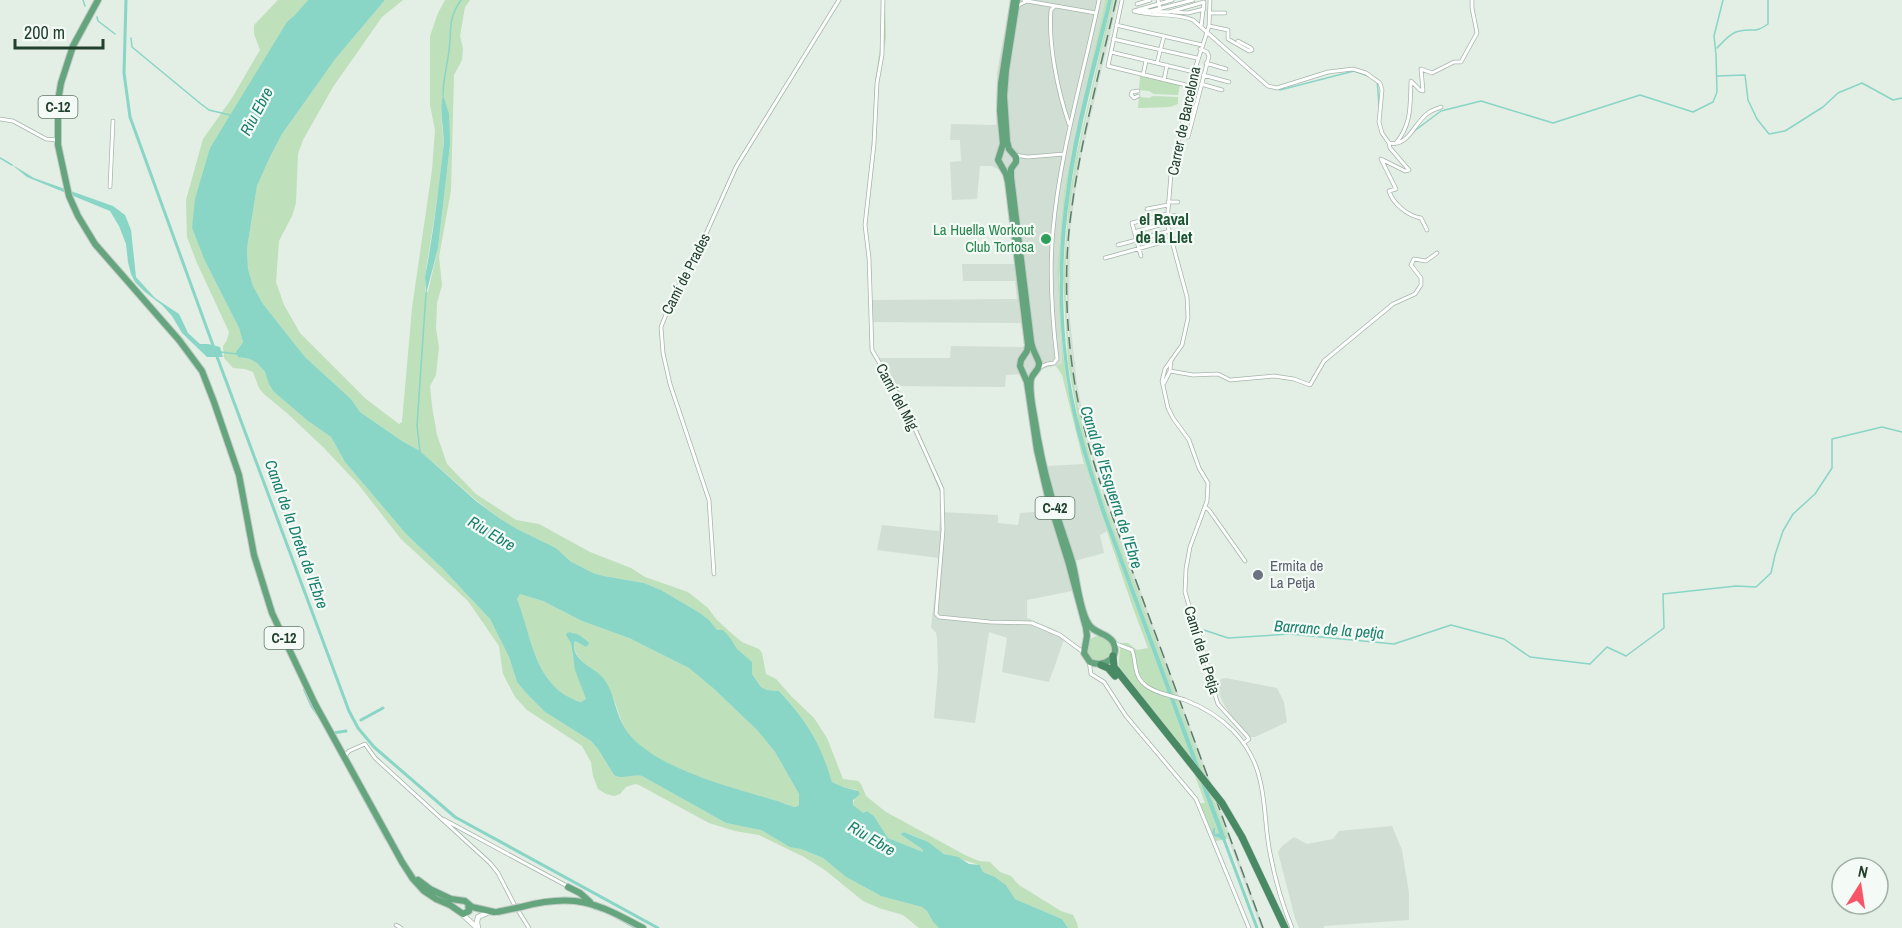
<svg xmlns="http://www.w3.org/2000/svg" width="1902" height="928" viewBox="0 0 1902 928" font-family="'Archivo Narrow',sans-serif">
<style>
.built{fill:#d1ded3}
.green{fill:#bee0bb;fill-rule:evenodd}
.water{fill:#89d5c6;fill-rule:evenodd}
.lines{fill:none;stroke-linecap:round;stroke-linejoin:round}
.stream{stroke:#89d5c6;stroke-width:1.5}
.canal{stroke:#89d5c6;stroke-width:3}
.minor-casing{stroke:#a5b6aa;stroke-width:4.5}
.secondary-casing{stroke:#a4bdab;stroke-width:6}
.primary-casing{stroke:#c1cac4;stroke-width:8}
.trunk-casing{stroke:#c1cac4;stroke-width:8}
.minor{stroke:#fff;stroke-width:3}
.secondary{stroke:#fff;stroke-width:4.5}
.primary{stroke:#65a57e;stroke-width:6}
.trunk{stroke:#488a64;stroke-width:7}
.rail{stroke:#5c7b68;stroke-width:1.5;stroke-dasharray:12 6;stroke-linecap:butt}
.minor-bridge-casing{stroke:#a5b6aa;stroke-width:4.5;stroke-linecap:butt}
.primary-bridge-casing{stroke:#c1cac4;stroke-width:8;stroke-linecap:butt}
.trunk-bridge-casing{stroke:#c1cac4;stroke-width:8;stroke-linecap:butt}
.minor-bridge{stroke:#fff;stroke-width:3}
.primary-bridge{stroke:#65a57e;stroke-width:6}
.trunk-bridge{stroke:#488a64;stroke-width:7}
.leisure-dot{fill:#2e9e5b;stroke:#f4faf5;stroke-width:2}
.worship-dot{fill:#6b7280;stroke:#f4faf5;stroke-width:2}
.labels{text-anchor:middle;stroke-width:4.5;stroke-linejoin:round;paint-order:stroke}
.shield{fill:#f4faf5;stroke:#617869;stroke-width:1.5}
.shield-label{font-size:14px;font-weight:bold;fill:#22402d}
.street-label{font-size:15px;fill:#22402d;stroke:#f4faf5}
.leisure-label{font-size:15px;fill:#27864d;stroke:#f4faf5;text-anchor:end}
.worship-label{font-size:15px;fill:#5b616d;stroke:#f4faf5;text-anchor:start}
.water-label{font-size:16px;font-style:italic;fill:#187f6c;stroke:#f4faf5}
.neighbourhood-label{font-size:16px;font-weight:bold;fill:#1c5332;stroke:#f4faf5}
</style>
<rect width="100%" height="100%" fill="#e3eee5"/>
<path class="built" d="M1010,0H1105L1064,189L1057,271L1062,365L1043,368L1035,378H1023L1021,374L1006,375L1005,387L897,386L879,358H950L951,346L1024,347L1021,323L873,322L872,300L1017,299L1015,281H963L962,264H1014L1003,172L992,166H980L977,199L952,200L950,162L961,161L960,140H950L951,124L996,125L997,73Z
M1114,0H1118L1082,153L1076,186L1070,233L1069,311L1077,384L1085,425L1106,497L1264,928H1261L1110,517L1083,428L1071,363L1066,282L1069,214L1076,167Z
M1084,464L1107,531L1100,535L1104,553L1067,563L1072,591L1027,600V618L1056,630L1065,637L1049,682L1002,672L1007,638L989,632L975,723L934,718L938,670L937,639L936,633L931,627L939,558L877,550L882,525L939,531L941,512L998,515V523L1018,525L1020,513L1047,511L1058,507L1047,466Z
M1226,678L1277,688L1284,702L1287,722L1255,737H1250L1231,716L1222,701L1217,686L1221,679Z
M1392,826L1402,850L1409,893V920L1324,926V928H1299L1295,918L1278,852L1282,846L1294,837L1307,844L1333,839L1339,831Z"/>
<path class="green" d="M278,0H308L294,16L210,148L192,228L204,259L239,328L243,342L238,349L241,358L250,359L258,364L265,372L274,392L308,421L331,437L345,462L406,534L443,569L490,619L509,657L517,682L527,694L545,712L591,741L598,749L614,775C622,780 632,774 642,776L726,823L759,829L790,846L801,849L823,858L846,877L879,895L922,907L927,911L933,922L939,928H919L903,915L879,908L863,901L825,870L804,857L759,835L735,831L709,823L639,785L635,784L626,787L620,794L614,796L606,794L598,789L593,776L591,762L582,746L527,710L515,697L503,674L499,646L468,601L401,539L358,484L324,448L288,414L264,394L259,388L253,372L245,369L233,368L224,358L223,346L227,340L229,332L197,263L187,237L186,200L203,139L232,98L260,50L254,34V25Z
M385,0H403L382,17L333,87L303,140L298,154L296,203L292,216L279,241L276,282L284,305L300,333L366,399L399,424L402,422L412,308L432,170L435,130L430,105V36L438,13L445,0H470L465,7L460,36L463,48L462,60L454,75L451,190L439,257L442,285L437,303L436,329L439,347L436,375L430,386L432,406L437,435L447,464L476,494L516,520L539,524L590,552L631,568L645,577L688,592L708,608L717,620L731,633L742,642L759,649L762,653L766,674L776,679L792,697L814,718L827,738L843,779L858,781L861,784L866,796L886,812L965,855L979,861L990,862L1000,872L1011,876L1019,885L1061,911L1073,915L1077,923L1078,928H1068L1062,919L1015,899L1006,885L995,877L983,872L981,866C970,861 957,859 945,854C940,852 935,847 930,844C922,839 913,835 904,832L900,834L922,849L923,852L888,838L874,816L867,811L863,814L853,805L857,790L843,787L832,782C819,742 808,721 779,691L767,690L761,687L752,674V662L738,651L731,639L721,630L717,631L709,620L700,613L661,590L644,583L604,576L593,573L570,561L556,548L517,529L499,518L476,500L420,451L402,441L360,412L351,399L305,357L263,304L253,286L248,269L247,249L257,186L270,157L282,134L336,58ZM443,97L450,145L438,248L428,292L425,291V277C431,236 439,194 443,152C445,133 438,114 443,97Z
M881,0H885L886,37L879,82L875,154L867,226L871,263L873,352L879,358L897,386L919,432L943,490L944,512H941L940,492L915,433L893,389L870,352L868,256L864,218L871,156L875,82L881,41Z
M1105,0H1108L1077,132L1066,190L1059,279L1062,345L1067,383L1084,458L1101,511L1219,833L1215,834L1213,828L1212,833L1214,837L1221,838L1222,840L1215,841L1200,803H1205L1186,751L1119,667C1118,658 1121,651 1120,643H1128L1137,650L1148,648L1133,608L1083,460L1062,375L1056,366L1062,364L1057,271L1064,189Z
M1112,0H1114C1095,85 1069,171 1066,258C1064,315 1070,373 1083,429C1098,493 1125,555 1147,617C1175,691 1201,765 1228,838L1226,839L1105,510L1080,430L1068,363L1063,277L1069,199L1076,157Z
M1140,76L1180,85L1178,95L1154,94L1149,91L1139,90Z
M1153,96L1178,97V104L1170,107L1138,108L1139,97L1149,98Z
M520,594L543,601L582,621L629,638L689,668L714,689L757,730L775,752L799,794V805L796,807C788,806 782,802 774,800C731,787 652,769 626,730C619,719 618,707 612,696C609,689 603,683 599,677C591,665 570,658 575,641L586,647L588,643L584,638L572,632C569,659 579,675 586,699L581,702C572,699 562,696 556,690C535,668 527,627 517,599Z
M1086 649a13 13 0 1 1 26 0a13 13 0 1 1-26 0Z"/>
<path class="water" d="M308,0H385L336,58L282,134L270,157L257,186L247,249L248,269L253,286L263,304L305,357L351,399L360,412L402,441L420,451L476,501L499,518L517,529L556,548L570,561L593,573L604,576L644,583L661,590L700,613L709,620L717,630H723L731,639L737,649L752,662V674L761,687L767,690L779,691C807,721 820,742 832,782L843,787L858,791L860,794L853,800V805L863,813L867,811L874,816L888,838L923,852L922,849L900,834L904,832L928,842L944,854L958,857L969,864L980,865L983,872L995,877L1006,885L1015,899L1062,919L1068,928H939L933,922L927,911L922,907L881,896L846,877L823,858L801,849L790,847L761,830L726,823L642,776C632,774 622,780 614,775L598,749L591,741L545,712L527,694L517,682L509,657L490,619L443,569L406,534L345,462L331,437L308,421L274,392L269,384L265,372L258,364L250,359L238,357L236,352L243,342L239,328L204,259L192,228L195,199L210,148L287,22L294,16ZM520,594L543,601L582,621L629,638L689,668L714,689L757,730L775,752L799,794V805L796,807C788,806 782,802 774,800C731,787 652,768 626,730C615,714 615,694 604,679C595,667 569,660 575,641L586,647L588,645L589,643C583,637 575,631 567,633L566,635L571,643L575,670L586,699L581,702C535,689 532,637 517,599Z
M1108,0H1112C1097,66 1077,133 1069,200C1059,276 1061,357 1081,431C1088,458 1097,484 1105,510L1226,839L1222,840L1220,838L1215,837L1212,833L1213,828H1215V834L1219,833L1101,511C1093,485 1084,459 1077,432C1058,353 1055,273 1066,192C1074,127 1093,63 1108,0Z
M443,95L449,114L450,145L438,248L426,294L425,277C433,236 438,193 443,151C446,132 438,114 443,95Z
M11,164L34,178L113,206L125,215L131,230L136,277L155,298L179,314L188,333L200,344H208L220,347L223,357H207L182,333L172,316L162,305L145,292L135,282L131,274L128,262L126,244L119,226L110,211L27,177Z"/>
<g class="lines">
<path class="stream" d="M83,0L85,6
M97,17L98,21L115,34
M131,38L132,47L201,104L209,110L230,115
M1717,48C1723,42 1731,32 1740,31C1754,28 1754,34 1768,24V0
M1717,76L1745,75L1748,100L1757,119L1769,134L1785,131L1823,107L1838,93L1862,83L1893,100L1902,98
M1375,78L1377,79L1379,105
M1277,88L1280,90L1354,71L1368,76
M443,95C443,80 447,66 449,51C452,30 447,20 461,0
M1413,132L1441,111L1481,101L1553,123L1640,95L1693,112L1713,102L1717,92L1716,55L1714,36L1723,0
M0,158L12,165
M221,352L237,354
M420,452L417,426L426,293
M246,529L248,539
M254,564L263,594
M1204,630L1228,638L1290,634L1394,644L1451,625L1504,639L1530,657L1590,664L1607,647L1626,656L1664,628L1663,594L1736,586L1756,587L1771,573L1775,555L1783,531L1793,514L1815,494L1832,468V439L1882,427L1902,432
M304,690L311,706L320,719L386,840
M594,909L602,911
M617,918L635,928"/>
<path class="canal" d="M126,0L124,73L130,117L214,348
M216,354L349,711L358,728L374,747L455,817L658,928
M361,720L383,708
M333,733L346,731
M1223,837L1257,928"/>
<defs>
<path id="minor" d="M883,0L882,55L877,83L874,144L865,225L869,258L872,350L906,409L942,489L943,530L936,614L939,617L990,622L1032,623L1060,635L1083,652
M1122,0L1108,66L1190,86
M1158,0L1160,9
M1210,0L1209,26L1194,72L1171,174L1167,223L1187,297L1188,318L1182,345L1165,369L1162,381L1168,408L1173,418L1189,440L1199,468L1208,483L1207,501L1190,547L1186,569L1185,592L1190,609L1195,618L1216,698L1218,704L1247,736L1249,739L1244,743
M1027,1L1096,13
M1137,4L1150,0
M1019,5L1027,1L1024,0
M1055,6L1051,10C1048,44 1058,92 1069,124
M1139,9L1150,11L1193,0
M1134,11C1153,17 1175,12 1193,20L1268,86L1277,88L1328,72L1353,69L1366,73L1380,83L1382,90L1379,122L1382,133L1389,143C1409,147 1414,123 1428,113C1432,110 1437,109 1441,107
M1134,11L1172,0
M1153,11L1169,12L1204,2
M1173,12L1188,13L1204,9
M1210,13H1225
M1116,25L1202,45
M1209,26L1228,30V39L1249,51L1252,50
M1201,27L1204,2
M1113,39L1197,58
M1238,41L1251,48L1252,50
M1111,52L1194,72
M1157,63L1164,36
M1206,63L1226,69
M1143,75L1146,61
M1203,75L1229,82
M1164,80L1167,65
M1201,84L1222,90
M1138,96L1134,98L1131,95L1132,92L1138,91
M0,119L13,121L46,139L58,140
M1180,137H1188L1209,56L1207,52L1200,49
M1389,143L1390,148L1409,170L1405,171L1381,159L1396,189L1389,191C1393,204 1408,216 1421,218L1427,230
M1396,143C1412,124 1410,105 1411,81L1420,90L1423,91L1421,69L1432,73L1454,62H1461L1477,33L1472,8V0
M1015,155L1028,157L1064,154
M110,187L113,121
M1168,202H1178
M1147,209L1168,205
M1134,232L1167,223
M1118,245L1170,231
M1141,256L1132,223L1167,214L1181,217
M1105,258L1173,239
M1039,368L1047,364L1054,363L1057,359C1052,317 1049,272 1053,230C1060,152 1083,77 1099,0
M1170,371L1193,375L1218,374L1230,380L1274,376L1294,379L1310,385L1324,361L1393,304L1415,294L1421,285V278L1411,265L1414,259L1426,261L1437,253
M1164,383L1170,371L1171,360
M1205,507L1209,510L1245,561
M714,574L709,500L670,384L663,353L661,327L675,292L696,256L736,167L839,0
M1114,643L1132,650C1135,657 1134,662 1136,669C1138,684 1151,690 1164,694
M1089,661L1091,674
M1091,674L1104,682L1126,716L1196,799L1249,928
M1185,700C1221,714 1251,740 1260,780C1266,804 1265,829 1270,853C1275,879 1282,904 1292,928
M345,756L349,751L365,744L375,758L490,863L498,873L514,904L529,928
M443,819L567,886
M396,925L401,928"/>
<path id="secondary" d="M462,914L477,928
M478,928L477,922L478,917L487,913"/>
<path id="primary" d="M98,0L73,46L61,83L58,101V145L69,196L78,216L95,244L179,340L202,371L214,402L239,475L254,555L272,613L315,704L402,862L413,879L424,891L436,899L450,905L463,914L469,911L468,904
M1014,0L1001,84L1000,111L1003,144L998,160L1006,174L1008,182L1028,345L1027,351L1021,360L1020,366L1027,382L1037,450L1048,497L1068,561L1086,628L1087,636L1084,653L1090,662C1103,668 1121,658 1113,642C1107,632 1093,634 1088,623C1079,609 1077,578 1072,561C1065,538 1056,515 1050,491C1043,467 1038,441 1034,415C1032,404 1029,390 1031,379C1033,372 1040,370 1039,363C1037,356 1032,350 1031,341L1011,177V169L1016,162V157L1009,149L1007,141L1004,96L1006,70L1017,0
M418,880L430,889L451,899L465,901L472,907L494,912
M568,887L580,893L590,902
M521,907C575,893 595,902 643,928"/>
<path id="trunk" d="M1113,656L1114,667L1177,746
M1101,665L1108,668L1115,676
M1242,837L1285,928"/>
</defs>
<use href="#minor" class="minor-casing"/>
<use href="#secondary" class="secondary-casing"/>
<use href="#primary" class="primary-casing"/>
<use href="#trunk" class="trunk-casing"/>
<use href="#minor" class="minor"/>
<use href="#secondary" class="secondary"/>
<use href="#primary" class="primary"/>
<use href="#trunk" class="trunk"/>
<path class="rail" d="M1116,0C1100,71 1080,142 1071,214C1062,278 1067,360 1083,423C1088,445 1095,467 1102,488L1263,928"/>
<defs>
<path id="minor-bridge" d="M1164,694L1185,700"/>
<path id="primary-bridge" d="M497,912L521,907"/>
<path id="trunk-bridge" d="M1177,746L1222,803L1242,837"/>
</defs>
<use href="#minor-bridge" class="minor-bridge-casing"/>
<use href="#primary-bridge" class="primary-bridge-casing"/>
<use href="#trunk-bridge" class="trunk-bridge-casing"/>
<use href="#minor-bridge" class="minor-bridge"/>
<use href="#primary-bridge" class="primary-bridge"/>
<use href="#trunk-bridge" class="trunk-bridge"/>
</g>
<circle class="leisure-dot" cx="1046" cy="239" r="6"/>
<circle class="worship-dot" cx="1258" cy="575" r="6"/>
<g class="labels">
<g class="shield">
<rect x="38.5" y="96" width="39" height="22" rx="4.5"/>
<rect x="1035.5" y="497" width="39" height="22" rx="4.5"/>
<rect x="264.5" y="627" width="39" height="22" rx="4.5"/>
</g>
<g class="shield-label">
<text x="58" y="112">C-12</text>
<text x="1055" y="513">C-42</text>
<text x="284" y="643">C-12</text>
</g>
<g class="street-label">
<text transform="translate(1184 121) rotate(-78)" y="5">Carrer de Barcelona</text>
<text transform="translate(686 274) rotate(-63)" y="5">Camí de Prades</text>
<text transform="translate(897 397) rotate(62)" y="5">Camí del Mig</text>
<text transform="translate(1202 650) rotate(73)" y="5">Camí de la Petja</text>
</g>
<g class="leisure-label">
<text x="1034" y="235">La Huella Workout<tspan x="1034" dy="17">Club Tortosa</tspan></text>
</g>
<g class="worship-label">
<text x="1270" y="571">Ermita de<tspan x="1270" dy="17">La Petja</tspan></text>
</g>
<g class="water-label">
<text transform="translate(256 111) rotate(-62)" y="6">Riu Ebre</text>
<text transform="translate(1112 487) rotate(72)" y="6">Canal de l'Esquerra de l'Ebre</text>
<text transform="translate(492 533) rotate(31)" y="6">Riu Ebre</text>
<text transform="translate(297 534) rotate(70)" y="6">Canal de la Dreta de l'Ebre</text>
<text transform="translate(1329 629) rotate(4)" y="6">Barranc de la petja</text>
<text transform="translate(872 838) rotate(31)" y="6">Riu Ebre</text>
</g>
<g class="neighbourhood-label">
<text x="1164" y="225">el Raval<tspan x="1164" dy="18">de la Llet</tspan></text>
</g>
</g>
<g transform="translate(1860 886) rotate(12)"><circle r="28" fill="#f4faf5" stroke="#a0b0a5" stroke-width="1.5"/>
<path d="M0-4.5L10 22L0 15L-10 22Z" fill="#f85668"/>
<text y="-9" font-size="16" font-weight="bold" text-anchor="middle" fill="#22402d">N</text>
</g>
<path d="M15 39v9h88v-9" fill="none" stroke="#22402d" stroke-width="3"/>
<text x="24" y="39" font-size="18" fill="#22402d" stroke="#f4faf5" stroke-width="4.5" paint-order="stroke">200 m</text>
</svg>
